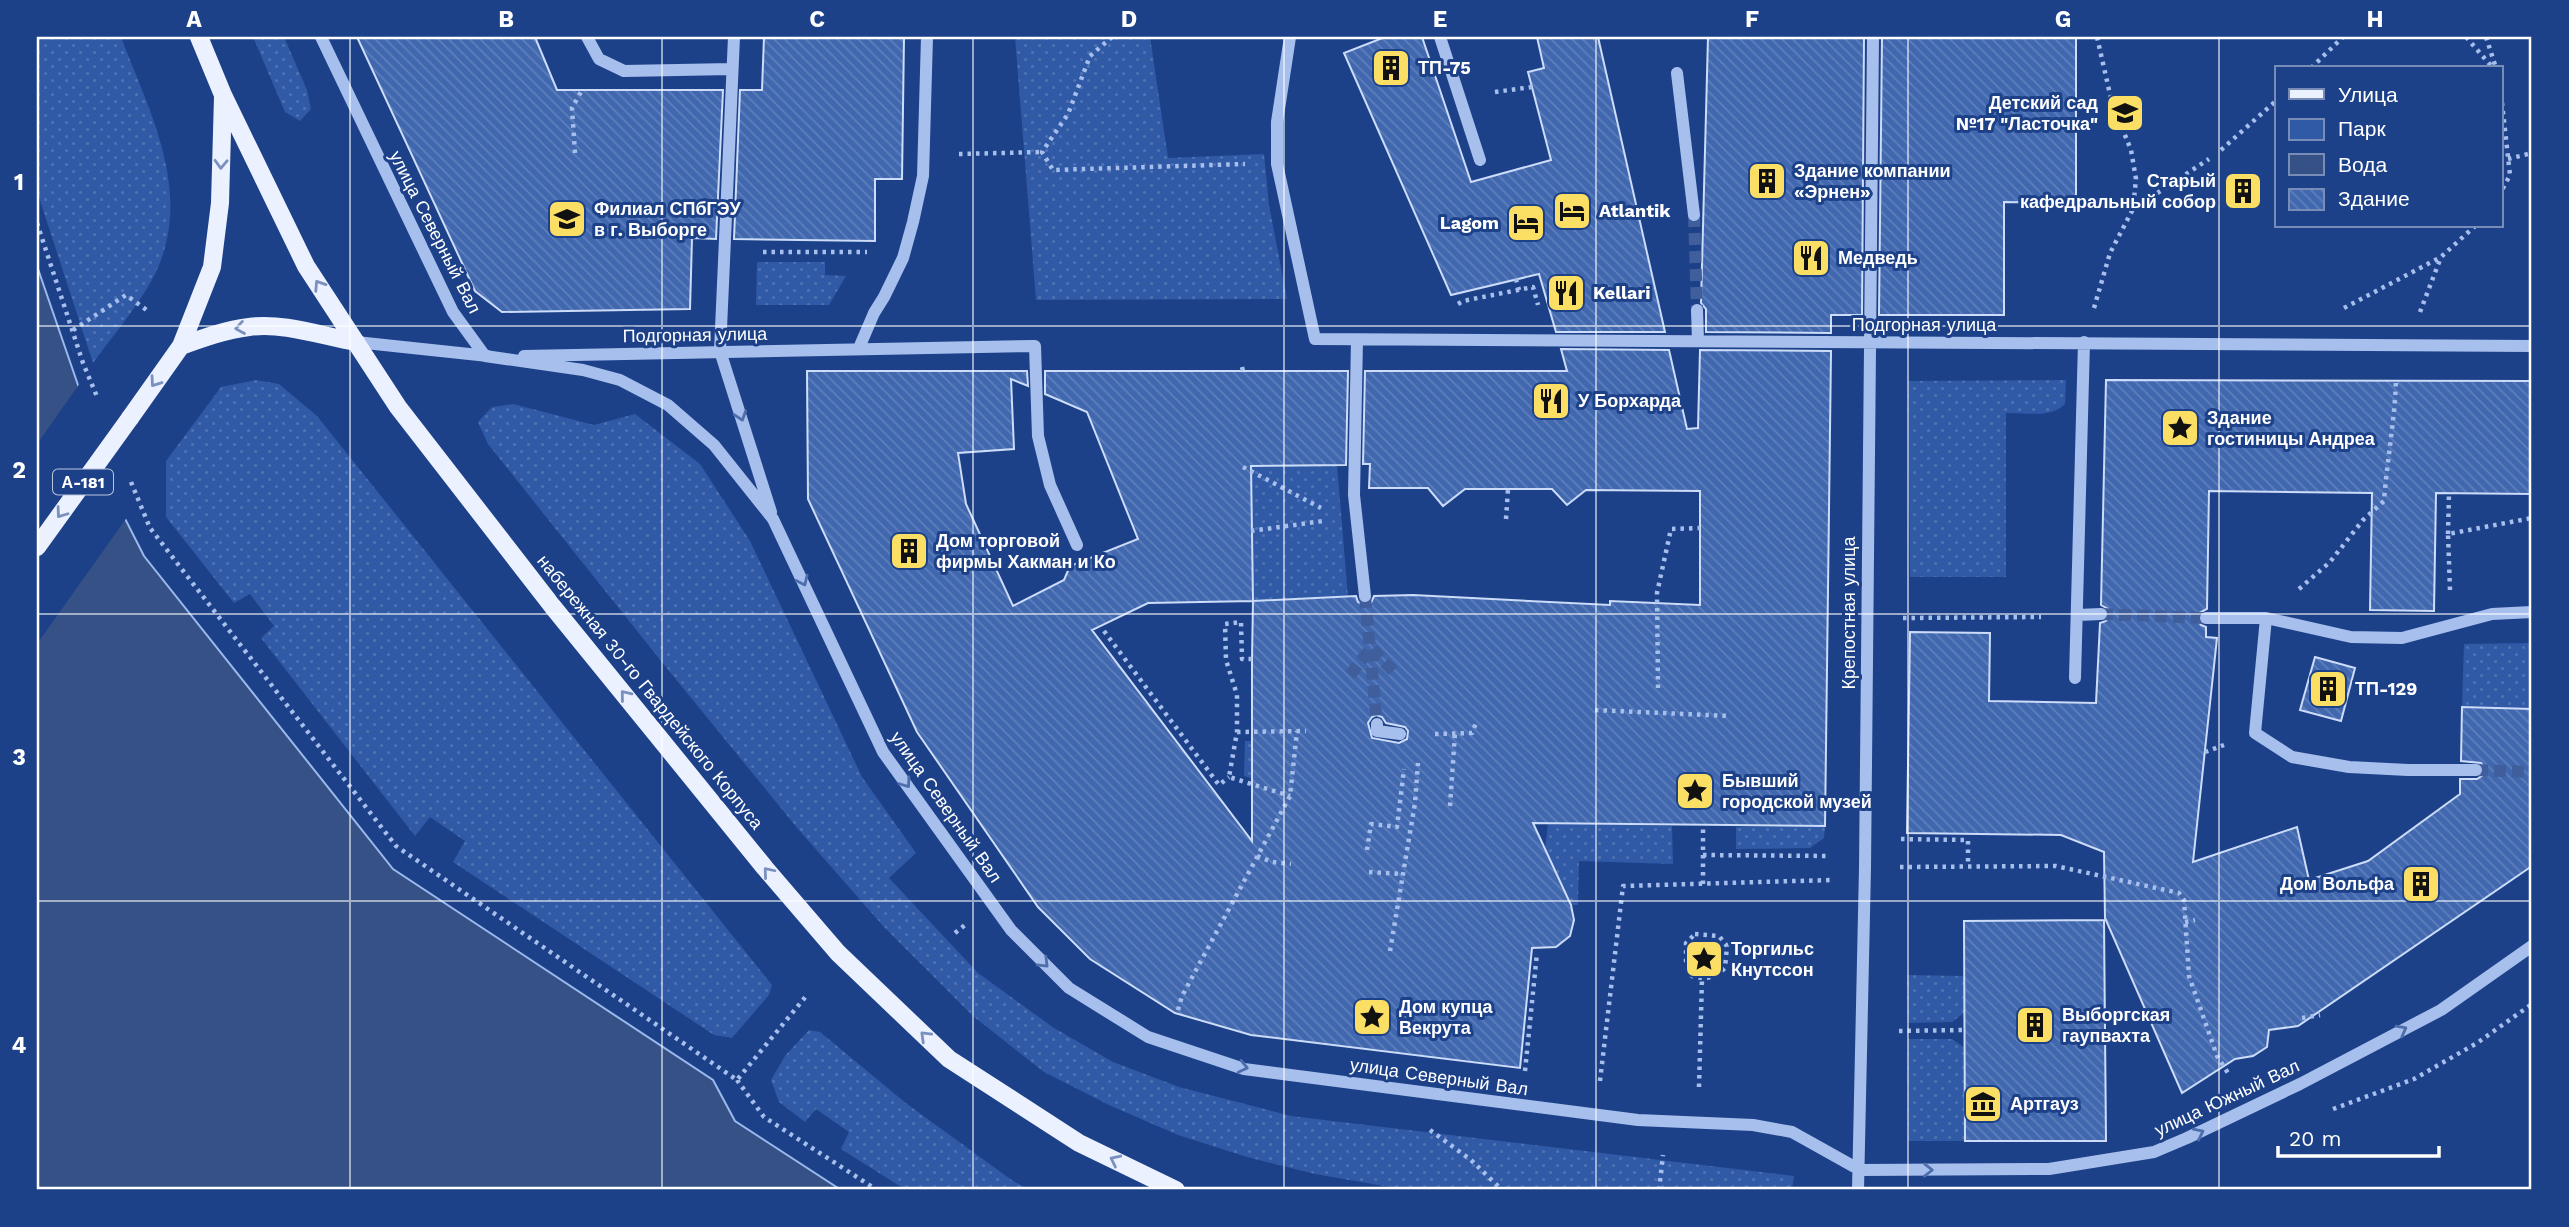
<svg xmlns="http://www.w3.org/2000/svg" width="2569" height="1227" viewBox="0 0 2569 1227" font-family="'Work Sans',sans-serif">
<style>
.green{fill:url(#green-dots)}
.water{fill:#365186;stroke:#9ab9ed;stroke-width:2}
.pier{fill:#1d4189}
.building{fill:url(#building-back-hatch);stroke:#ccdcf9;stroke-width:2;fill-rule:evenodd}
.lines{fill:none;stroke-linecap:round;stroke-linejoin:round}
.minor-tunnel{stroke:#3f5e9b;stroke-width:12;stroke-dasharray:12 6;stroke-linecap:butt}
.path{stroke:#a7bfec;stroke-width:4.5;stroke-dasharray:3.5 5;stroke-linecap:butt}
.minor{stroke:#a7bfec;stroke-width:12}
.major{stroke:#ecf1ff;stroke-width:18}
.major-bridge{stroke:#ecf1ff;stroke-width:18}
.oneway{stroke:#7a90be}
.oneway2{stroke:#4d6dac}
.grid{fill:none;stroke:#fff;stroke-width:2;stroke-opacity:0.55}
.labels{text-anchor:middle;stroke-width:6;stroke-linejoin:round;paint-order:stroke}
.shield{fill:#1d4189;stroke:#bbc6dc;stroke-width:2}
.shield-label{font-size:16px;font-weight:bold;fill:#fff}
.poi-label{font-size:18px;font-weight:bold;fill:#fff;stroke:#1d4189;text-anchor:start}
.street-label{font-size:18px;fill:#fff;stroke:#1d4189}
.neatline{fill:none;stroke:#fff;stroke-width:2.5}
.grid-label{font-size:23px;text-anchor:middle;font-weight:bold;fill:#fff}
</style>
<defs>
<pattern id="green-dots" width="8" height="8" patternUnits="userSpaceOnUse" patternTransform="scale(1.75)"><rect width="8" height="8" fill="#3059a6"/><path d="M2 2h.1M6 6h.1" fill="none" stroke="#4f72b3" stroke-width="1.8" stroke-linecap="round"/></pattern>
<pattern id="building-back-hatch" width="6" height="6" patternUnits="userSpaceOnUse" patternTransform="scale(1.75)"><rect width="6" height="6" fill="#4168af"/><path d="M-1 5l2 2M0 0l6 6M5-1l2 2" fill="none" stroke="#5e7fbb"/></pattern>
</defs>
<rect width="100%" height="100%" fill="#1d4189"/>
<path class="green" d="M37,37H121C147,106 187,179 163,254C152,291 116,331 93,363L37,191Z
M253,37H284L307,90L311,109L300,121L285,112Z
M1015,37H1150L1168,158L1264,154L1269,205L1287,299L1036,300Z
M757,262H825V275L846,276L829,305H756Z
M256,380L279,384L317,416L772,985L769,995L732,1038L714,1035L453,862L465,841L430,817L415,836L261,638L274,626L250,594L234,603L166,517V461L221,387Z
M2066,380L2065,404C2050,419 2026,412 2006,413V577H1910L1908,381Z
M513,404L594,425L635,414L700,464L750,541L862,777L916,853L889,878L978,973L1054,1028L1113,1062L1179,1087L1291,1116L1794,1176L1792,1190H1407L1315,1174L1247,1157L1178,1135L1111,1106L1044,1072L973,1016L884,927L798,829L661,661L488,444L478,422L492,407Z
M1337,465L1348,597L1253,601L1251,531L1233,467Z
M2532,643V709L2462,707L2464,644Z
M1287,740L1282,787L1244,776L1245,741Z
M1548,823L1672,826L1673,864L1579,861L1578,905H1571L1541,884Z
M1825,826L1824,838L1810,848L1736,849V827Z
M1907,975L1964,976L1965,1012L1952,1022L1908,1023Z
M809,1030L820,1032L907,1104L1013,1181L1030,1190H906L841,1149L849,1132L816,1109L805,1122L779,1102L771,1080L785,1056Z
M1908,1039H1952L1965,1048V1141H1908Z"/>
<path class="water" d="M37,266L88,414L113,495L144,556L393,869L713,1080L735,1121L841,1190H37Z"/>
<path class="pier" d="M80,383L117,494L128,516L37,644V444Z"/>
<path class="building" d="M357,37H535L557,90H723L716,239L692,238L690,309L502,312L475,291Z
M764,37H904L902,179H875V241L734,239L740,90H762Z
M1385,37H1422L1471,182L1551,160L1528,72L1544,68L1537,37H1598L1665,332H1556L1539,274L1451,295L1344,53Z
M1708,37H1864L1862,315H1831V333L1706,332V309L1701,303Z
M1882,37H2076V203L2004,202V315H1879Z
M1561,349L1669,350L1687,429L1698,428L1700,350L1831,351L1825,826L1533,823L1571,905L1574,920L1570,936L1556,947L1532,948L1520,1068L1251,1035L1175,1013L1090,959L1038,907L917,732L808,499L807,371H1027L1028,386L1011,379L1014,449L958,453L966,504L1013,606L1064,580L1070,566L1138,539L1087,412L1045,394V371H1348L1346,465L1251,466L1253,601L1356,596L1358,602L1365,605L1371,603L1374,596L1413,595L1610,605V601L1700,605V491L1586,490L1567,505L1552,489H1465L1443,506L1428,488H1369L1370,464H1363L1365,371H1567ZM1253,601L1252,659V841L1092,630L1148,603ZM1376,715L1382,717L1386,723L1405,727L1408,731L1407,739L1399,743L1372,738L1368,723L1372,717Z
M2106,380L2532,381V494L2436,493L2434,611L2370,610L2372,493L2209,491L2207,609L2199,613L2197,619L2201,625L2206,627V637L2217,638L2193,862L2297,827L2309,880L2368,861L2460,794V779H2477L2483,775L2485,769L2481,763L2461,761L2462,707L2532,709V866L2298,1026L2269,1030L2267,1047L2253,1056L2235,1059L2182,1093L2105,918L2104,852L2061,835L1907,833L1910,632L1990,633L1989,701L2096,703L2100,623L2106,621L2110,614L2108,609L2101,605Z
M2315,657L2355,668L2341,721L2300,710Z
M2104,920L2106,1141H1965L1964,921Z"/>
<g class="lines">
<path class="minor-tunnel" d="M1694,215L1697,310
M1365,596L1377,724
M2101,614L2206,618
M1350,675L1371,648L1395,673
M2476,770L2532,772"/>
<path class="path" d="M1112,37L1090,56L1068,114L1042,152L1053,170L1245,164
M2097,37L2112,103L2131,150L2136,179L2133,208
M2466,37L2493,68
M2486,37L2496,68
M2311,68L2343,37
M1495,92L1532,87
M2501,94L2510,175L2501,192
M2221,150L2277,100
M575,153L572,108L582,90
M959,154L1042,152
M2508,159L2532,153
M37,223L83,363L98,399
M763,252H867
M1516,279L1519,290
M1458,304L1463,301L1533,287L1538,305
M2094,308L2110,253L2133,209L2209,159
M2344,308L2441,257L2475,226
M2420,312L2441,257
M73,330L126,295L148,311
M1242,367L1243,371
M1243,467L1321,508
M131,482L150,528L396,846L737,1080L807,995
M1506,519L1508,489
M1251,531L1323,521
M2448,534L2449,493
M2299,589L2330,562L2363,520L2384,501C2387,460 2395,420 2396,378
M2450,590L2448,534L2532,518
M1903,618L2041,617
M1104,631L1219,785L1229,777
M1252,659H1242L1241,622L1225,624L1226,660L1237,695V732L1229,777L1290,796
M1658,688L1657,593L1671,529L1700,528
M1595,710L1729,716
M1237,732L1306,731
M1435,734L1472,733L1476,723
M2205,752L2224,745
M1450,806L1455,733
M1901,839L1968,840V866
M1367,850L1371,824L1397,827L1404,769
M1703,855L1830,856
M1257,856L1272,862L1291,864
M1900,867L2056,866L2179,893L2184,900L2189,976L2217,1056L2228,1073
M1369,872L1403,874
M1703,884V827
M2185,922L2195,920
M955,933L965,925
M1695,934L1719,936L1727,946L1725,968C1715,978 1706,980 1692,976L1686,966V943Z
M1390,951L1415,803L1418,763
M1178,1010L1182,996L1290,796L1297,731
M2302,1018L2320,1015
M1899,1031L1965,1030
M1525,1071L1537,953
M737,1080L764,1117L877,1190
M1600,1081L1623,886L1831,880
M1699,1087L1702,979
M2333,1109L2414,1079L2477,1043L2532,1004
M1430,1130L1471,1160L1502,1190
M1659,1190L1663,1155"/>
<path class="minor" d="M321,37L453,312L485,356L583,370L620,380L668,405L714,445L773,519L883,752L1011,930L1069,988L1148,1037L1244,1069L1638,1120L1753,1125L1792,1132L1860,1170
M587,37L599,59L624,71L732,69
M734,37L720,351L771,512
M1290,37L1277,122V164L1315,339L2532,346
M1440,37L1480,160
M1677,73L1694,215
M1697,310L1698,341
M1357,340L1354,495L1365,596
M356,342L488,356
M859,348L874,313L884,297L903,258L913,222L923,176L927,37
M524,356L1035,346L1038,436L1050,485L1077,545
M2078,615L2101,614
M2206,618H2266L2351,637L2402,638L2492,614L2532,612
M2266,618L2255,733L2292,757L2349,767L2408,770H2476
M2075,678L2084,342
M1377,724V731L1400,734
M1860,1170L2049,1169L2154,1152L2187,1138L2300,1084L2441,1010L2532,946
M1858,1190L1865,868L1873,37"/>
<path class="major" d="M199,37L223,95L306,266L398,407L553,607L765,868L838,953L949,1059L1079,1143L1176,1190
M181,346C203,338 225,330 249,327C283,322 322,336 356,342
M130,418L181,346L212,267L220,203L223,97"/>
<path class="major-bridge" d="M37,547L130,418"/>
</g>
<defs><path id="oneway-chevron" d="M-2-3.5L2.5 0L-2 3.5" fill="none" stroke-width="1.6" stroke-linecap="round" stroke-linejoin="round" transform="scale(1.75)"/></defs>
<g class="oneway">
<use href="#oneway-chevron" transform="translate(221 164) rotate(92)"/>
<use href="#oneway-chevron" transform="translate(319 285) rotate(-123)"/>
<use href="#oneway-chevron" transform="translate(240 328) rotate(170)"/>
<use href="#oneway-chevron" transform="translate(155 382) rotate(125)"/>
<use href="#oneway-chevron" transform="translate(61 513) rotate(126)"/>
<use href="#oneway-chevron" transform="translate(625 695) rotate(-129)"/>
<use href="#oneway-chevron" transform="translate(768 872) rotate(-130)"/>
<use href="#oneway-chevron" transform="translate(925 1036) rotate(-136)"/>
<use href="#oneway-chevron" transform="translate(1115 1160) rotate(-154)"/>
</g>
<g class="oneway2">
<use href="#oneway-chevron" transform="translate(741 416) rotate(72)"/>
<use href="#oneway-chevron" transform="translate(803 581) rotate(65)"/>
<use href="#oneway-chevron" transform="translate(906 783) rotate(54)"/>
<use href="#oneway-chevron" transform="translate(1044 963) rotate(45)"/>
<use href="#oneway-chevron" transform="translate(2402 1030) rotate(-28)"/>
<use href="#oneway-chevron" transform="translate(1243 1067) rotate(13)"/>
<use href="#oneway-chevron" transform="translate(2199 1133) rotate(-26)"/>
<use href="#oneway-chevron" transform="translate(1928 1170)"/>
</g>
<path class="grid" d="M350,37V1190M662,37V1190M973,37V1190M1284,37V1190M1596,37V1190M1908,37V1190M2219,37V1190M37,326H2532M37,614H2532M37,901H2532"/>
<defs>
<symbol id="building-square" viewBox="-11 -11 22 22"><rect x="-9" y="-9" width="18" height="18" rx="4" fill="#fbdf65" stroke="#1d4189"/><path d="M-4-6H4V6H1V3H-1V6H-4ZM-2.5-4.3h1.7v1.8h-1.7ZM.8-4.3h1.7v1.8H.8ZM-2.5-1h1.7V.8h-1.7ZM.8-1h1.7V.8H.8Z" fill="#111"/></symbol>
<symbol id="school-square" viewBox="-11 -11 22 22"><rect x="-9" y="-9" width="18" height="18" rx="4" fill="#fbdf65" stroke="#1d4189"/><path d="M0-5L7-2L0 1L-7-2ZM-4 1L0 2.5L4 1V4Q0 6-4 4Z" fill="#111"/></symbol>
<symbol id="hotel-square" viewBox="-11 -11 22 22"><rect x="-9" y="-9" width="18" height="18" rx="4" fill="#fbdf65" stroke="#1d4189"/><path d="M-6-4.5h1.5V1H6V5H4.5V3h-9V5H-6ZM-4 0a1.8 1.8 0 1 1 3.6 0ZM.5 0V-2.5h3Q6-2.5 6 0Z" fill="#111"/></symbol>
<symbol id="university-square" viewBox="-11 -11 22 22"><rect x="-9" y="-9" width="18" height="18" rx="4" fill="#fbdf65" stroke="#1d4189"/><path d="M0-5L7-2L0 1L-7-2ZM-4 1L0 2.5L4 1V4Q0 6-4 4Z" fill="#111"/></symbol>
<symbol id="restaurant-square" viewBox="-11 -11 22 22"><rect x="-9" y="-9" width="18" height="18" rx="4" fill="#fbdf65" stroke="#1d4189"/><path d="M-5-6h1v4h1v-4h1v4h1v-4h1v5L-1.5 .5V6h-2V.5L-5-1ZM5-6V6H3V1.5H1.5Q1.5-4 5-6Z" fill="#111"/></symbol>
<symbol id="sight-square" viewBox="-11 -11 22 22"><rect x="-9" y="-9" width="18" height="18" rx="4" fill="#fbdf65" stroke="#1d4189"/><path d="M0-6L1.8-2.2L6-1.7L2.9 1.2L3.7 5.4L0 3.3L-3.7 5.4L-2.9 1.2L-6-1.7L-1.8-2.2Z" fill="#111"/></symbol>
<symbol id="museum-square" viewBox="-11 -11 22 22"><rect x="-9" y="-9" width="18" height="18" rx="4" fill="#fbdf65" stroke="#1d4189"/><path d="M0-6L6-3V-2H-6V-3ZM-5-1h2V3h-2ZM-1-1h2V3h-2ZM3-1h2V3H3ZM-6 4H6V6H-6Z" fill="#111"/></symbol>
</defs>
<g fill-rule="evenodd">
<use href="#building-square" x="1369" y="46" width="44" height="44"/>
<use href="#school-square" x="2103" y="91" width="44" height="44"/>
<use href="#building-square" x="1745" y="159" width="44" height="44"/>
<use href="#building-square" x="2221" y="169" width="44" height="44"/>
<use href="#hotel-square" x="1550" y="189" width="44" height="44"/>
<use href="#university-square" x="545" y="197" width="44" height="44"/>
<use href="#hotel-square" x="1504" y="201" width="44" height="44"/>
<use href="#restaurant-square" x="1789" y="236" width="44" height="44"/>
<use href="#restaurant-square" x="1544" y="271" width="44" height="44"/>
<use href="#restaurant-square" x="1529" y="379" width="44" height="44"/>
<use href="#sight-square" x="2158" y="406" width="44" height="44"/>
<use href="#building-square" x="887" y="529" width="44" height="44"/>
<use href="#building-square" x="2306" y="667" width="44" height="44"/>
<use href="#sight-square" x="1673" y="769" width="44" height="44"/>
<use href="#building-square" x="2399" y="862" width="44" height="44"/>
<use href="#sight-square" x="1682" y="937" width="44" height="44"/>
<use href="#sight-square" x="1350" y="995" width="44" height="44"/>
<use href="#building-square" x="2013" y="1003" width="44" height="44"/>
<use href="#museum-square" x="1961" y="1082" width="44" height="44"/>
</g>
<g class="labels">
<rect class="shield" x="53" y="469.5" width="60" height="25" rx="5"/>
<g class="shield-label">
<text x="83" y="488">А-181</text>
</g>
<g class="poi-label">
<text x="1418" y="74">ТП-75</text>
<text x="2098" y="109" text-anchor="end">Детский сад<tspan x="2098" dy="21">№17 "Ласточка"</tspan></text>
<text x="1794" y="177">Здание компании<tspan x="1794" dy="21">«Эрнен»</tspan></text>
<text x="2216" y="187" text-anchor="end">Старый<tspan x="2216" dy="21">кафедральный собор</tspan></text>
<text x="594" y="215">Филиал СПбГЭУ<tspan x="594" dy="21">в г. Выборге</tspan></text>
<text x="1599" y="217">Atlantik</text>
<text x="1499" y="229" text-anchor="end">Lagom</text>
<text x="1838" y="264">Медведь</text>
<text x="1593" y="299">Kellari</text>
<text x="1578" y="407">У Борхарда</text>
<text x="2207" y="424">Здание<tspan x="2207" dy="21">гостиницы Андреа</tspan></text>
<text x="936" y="547">Дом торговой<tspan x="936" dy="21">фирмы Хакман и Ко</tspan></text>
<text x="2355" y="695">ТП-129</text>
<text x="1722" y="787">Бывший<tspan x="1722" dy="21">городской музей</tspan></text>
<text x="2394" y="890" text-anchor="end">Дом Вольфа</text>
<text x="1731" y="955">Торгильс<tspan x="1731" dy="21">Кнутссон</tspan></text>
<text x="1399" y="1013">Дом купца<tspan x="1399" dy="21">Векрута</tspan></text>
<text x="2062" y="1021">Выборгская<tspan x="2062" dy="21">гаупвахта</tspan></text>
<text x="2010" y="1110">Артгауз</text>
</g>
<g class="street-label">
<text transform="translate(435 232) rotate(63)" y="6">улица Северный Вал</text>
<text x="1924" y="331">Подгорная улица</text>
<text transform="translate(695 335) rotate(-1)" y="6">Подгорная улица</text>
<text transform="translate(1849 613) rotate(-90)" y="6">Крепостная улица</text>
<text transform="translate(650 692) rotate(51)" y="6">набережная 30-го Гвардейского Корпуса</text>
<text transform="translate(946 807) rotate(55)" y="6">улица Северный Вал</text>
<text transform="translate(1439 1077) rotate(8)" y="6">улица Северный Вал</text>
<text transform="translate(2227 1098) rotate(-25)" y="6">улица Южный Вал</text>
</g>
</g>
<rect width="2569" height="1227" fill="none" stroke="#1d4189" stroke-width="77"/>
<rect x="2275" y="66" width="228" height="161" fill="#1d4189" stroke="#778db8" stroke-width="2"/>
<rect x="2289" y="89" width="35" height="10" fill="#ecf1ff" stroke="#778db8" stroke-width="2"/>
<text x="2338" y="102" font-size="21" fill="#ffffff">Улица</text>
<rect x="2289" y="119" width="35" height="21" fill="#3059a6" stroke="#778db8" stroke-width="2"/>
<text x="2338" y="136" font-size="21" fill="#ffffff">Парк</text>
<rect x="2289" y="154" width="35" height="21" fill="#365186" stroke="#778db8" stroke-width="2"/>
<text x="2338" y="172" font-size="21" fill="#ffffff">Вода</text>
<rect x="2289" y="189" width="35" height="21" fill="url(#building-back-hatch)" stroke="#778db8" stroke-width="2"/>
<text x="2338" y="206" font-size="21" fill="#ffffff">Здание</text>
<path d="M2278 1146v10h161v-10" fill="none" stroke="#ffffff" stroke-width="3.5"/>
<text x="2289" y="1146" font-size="21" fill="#ffffff" stroke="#1d4189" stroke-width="5" paint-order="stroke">20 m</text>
<rect x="38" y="38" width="2492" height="1150" class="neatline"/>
<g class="grid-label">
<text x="194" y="27">A</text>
<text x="506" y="27">B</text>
<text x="817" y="27">C</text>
<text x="1129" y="27">D</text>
<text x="1440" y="27">E</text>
<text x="1752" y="27">F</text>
<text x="2063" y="27">G</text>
<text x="2375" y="27">H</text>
<text x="19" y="190">1</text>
<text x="19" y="478">2</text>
<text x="19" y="765">3</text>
<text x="19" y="1053">4</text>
</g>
</svg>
